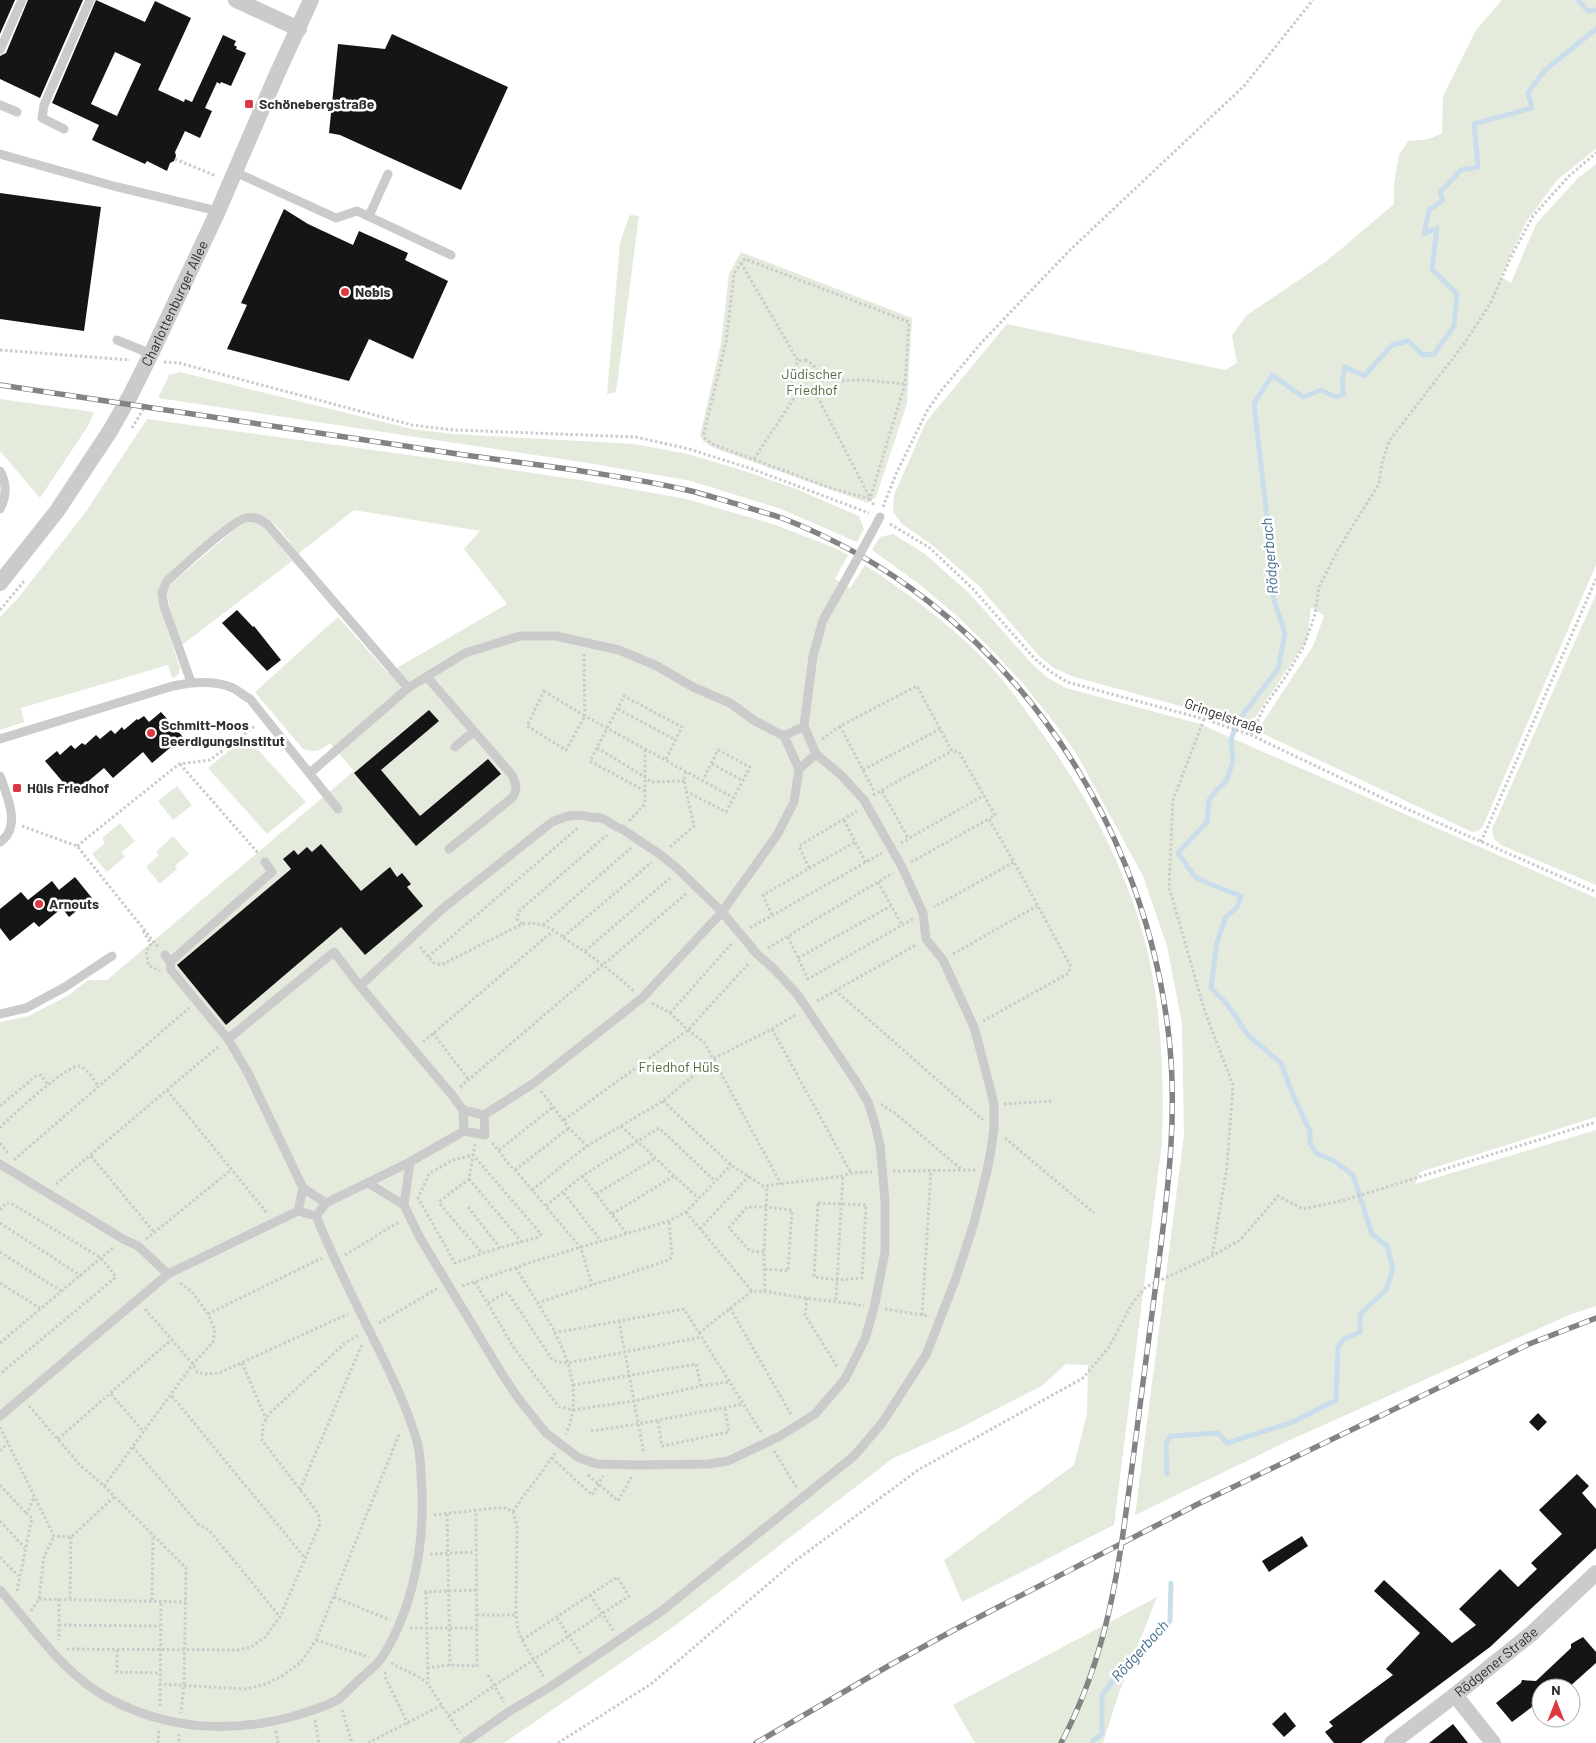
<svg xmlns="http://www.w3.org/2000/svg" width="1596" height="1743" viewBox="0 0 1596 1743" font-family="Barlow,sans-serif">
<style>
.green{fill:#e4ebdd}
.lines{fill:none;stroke-linecap:round;stroke-linejoin:round}
.stream{stroke:#caddea;stroke-width:5}
.building{fill:#151515;fill-rule:evenodd}
.path{stroke:#cbcbcb;stroke-width:3;stroke-dasharray:2.5 2.5;stroke-linecap:butt}
.service{stroke:#cbcbcb;stroke-width:9}
.minor{stroke:#cbcbcb;stroke-width:16}
.rail-casing{stroke:#838383;stroke-width:5.5}
.rail{stroke:#fff;stroke-width:4;stroke-dasharray:11;stroke-linecap:butt}
.service-bridge{stroke:#cbcbcb;stroke-width:9}
.poi-dot{fill:#dd3940;stroke:#fff;stroke-width:2}
.labels{text-anchor:middle;stroke-width:5;stroke-linejoin:round;paint-order:stroke}
.poi-label{font-size:14px;font-weight:bold;fill:#2e2e2e;stroke:#fff;text-anchor:start}
.street-label{font-size:14px;fill:#2e2e2e;stroke:#fff}
.park-label{font-size:14px;fill:#50683e;stroke:#fff}
.water-label{font-size:15px;font-style:italic;fill:#406d8d;stroke:#fff}
</style>
<rect width="100%" height="100%" fill="#fff"/>
<path class="green" d="M1502,0H1596V149L1557,180L1526,222L1501,277L1511,283L1536,224L1578,178L1596,164V565L1483,826L1478,831L1472,832L1257,731L1313,646L1324,616L1311,607L1307,640L1248,728L1220,717L1071,676L1054,668L1039,656L978,585L932,545L902,524L893,512L894,495L926,422L1007,324L1225,370L1237,363L1232,335L1247,315L1328,260L1394,204V185L1399,155L1408,141L1429,139L1442,133L1443,96L1476,30Z
M630,215L639,216L616,392L607,394L620,242Z
M741,252L912,318L907,404L876,497L868,503L714,448L703,441L700,436L721,343L729,274Z
M180,372L412,429L454,434L634,444L688,454L751,473L796,489L859,516L864,529L857,542L781,509L691,481L588,463L158,398L169,375Z
M0,399L94,412L88,426L40,498L0,451Z
M147,419L460,462L586,481L686,499L773,524L835,548L848,555L835,579L850,588L865,565C906,592 944,620 978,653C998,673 1015,695 1031,718C1083,788 1128,867 1148,954C1162,1015 1164,1079 1162,1142L1114,1525L962,1602L944,1560L1074,1465L1087,1414L1088,1365L1066,1364L1043,1385L960,1428L892,1459L676,1625L504,1743H0V1022L29,1016L69,995L88,980H107L354,771L330,743C321,751 315,753 303,749L255,692L338,617L388,673L507,604L464,549L480,531L354,510L298,554C286,538 269,508 245,514C240,515 235,519 231,521L159,591L160,607L180,668L178,675L172,678L168,665L21,708L24,722L0,730V617L18,598L85,513Z
M247,522H257L265,528L292,561L182,645L169,605L167,592L172,583L235,529Z
M893,534L925,554L969,593L1033,665L1048,678L1066,688L1200,724L1596,898V1117L1420,1172L1415,1184L1596,1130V1306L1569,1315L1288,1441L1135,1515L1184,1135L1182,1024L1167,946L1143,876L1076,753L1050,717L1020,680L988,646L957,616L919,584L872,550L880,537Z
M1596,594V885L1503,846L1494,839L1492,829Z
M246,737L306,802L267,834L208,768Z
M177,786L192,805L173,820L158,801Z
M120,823L135,841L122,852L125,857L107,872L92,854L105,843L102,838Z
M173,836L189,854L175,866L177,869L160,884L146,867L159,855L156,852Z
M1157,1597L1119,1693L1103,1743H975L953,1705Z"/>
<g class="lines">
<path class="stream" d="M1578,0L1588,11L1596,10
M1167,1474L1166,1444L1170,1436L1218,1433L1227,1443L1293,1422L1336,1400L1338,1347L1344,1339L1360,1332V1314L1386,1290L1393,1269L1387,1246L1372,1234L1353,1175L1334,1161L1316,1153L1310,1143V1131L1293,1095L1281,1063L1248,1035L1227,1004L1211,988L1217,942L1226,917L1237,907L1241,896L1212,885L1195,877L1178,853L1207,822L1209,800L1215,792L1227,780L1233,761L1231,740L1238,721L1278,669L1285,634L1273,597L1272,561L1254,404L1272,375L1303,397L1321,390L1336,397L1344,394L1342,382L1345,367L1364,376L1392,345L1408,341L1423,355L1434,354L1454,326L1457,294L1432,269L1437,228L1424,234L1429,210L1443,200L1440,192L1461,170L1478,167L1474,124L1532,108L1528,93L1544,71L1596,29
M1092,1743L1093,1741L1102,1734V1695L1120,1671L1155,1640L1170,1621L1171,1583"/>
</g>
<path class="building" d="M0,0H15L0,34Z
M28,0H83L40,98L0,79V56L6,53Z
M96,0L145,22L155,1L191,18L158,90L184,102L185,99L192,102L223,35L236,41L234,45L237,47L236,49L246,53L231,86L221,82L220,84L217,82L205,108L212,111L200,138L185,131L175,152L176,156L174,161L170,163L167,171L147,161L145,164L92,140L99,125L52,103ZM115,52L141,64L117,116L91,104Z
M392,34L508,87L461,190L340,135L329,133L338,44L385,49Z
M0,193L101,207L84,331L0,319Z
M284,209L308,224L353,245L359,231L408,253L405,260L448,281L413,359L369,339L349,381L227,349L247,305L241,303Z
M237,610L253,627L254,626L281,660L267,671L222,623Z
M429,710L439,721L381,770L420,816L488,759L501,774L416,846L354,773Z
M161,712L183,737L152,763L143,752L113,778L104,768L73,794L45,761L57,751L60,755L71,745L75,749L82,743L85,745L96,735L100,739L111,730L115,734L122,727L124,730L137,719L138,720L144,716L149,722Z
M321,844L361,891L390,867L397,877L402,873L411,884L407,887L423,906L365,955L341,927L226,1025L177,965L291,869L283,859L294,850L298,855L307,847L312,852Z
M75,877L92,898L69,917L62,908L39,927L34,922L10,941L0,928V909L21,892L28,900L52,881L59,890Z
M1538,1413L1547,1422L1538,1431L1529,1422Z
M1577,1474L1589,1486L1582,1493L1596,1509V1548L1490,1647L1361,1743H1334L1325,1732L1333,1726L1329,1722L1393,1675L1386,1669L1420,1633L1374,1591L1384,1580L1452,1643L1476,1625L1459,1609L1500,1569L1518,1587L1537,1569L1531,1563L1562,1534L1539,1510Z
M1302,1536L1308,1546L1269,1572L1262,1561Z
M1583,1637L1596,1652V1663L1568,1688H1541V1700L1512,1722L1496,1703L1521,1683L1522,1680L1536,1681L1571,1648V1644Z
M1285,1712L1296,1726L1284,1737L1272,1724Z
M1453,1724L1468,1743H1429Z"/>
<g class="lines">
<path class="path" d="M175,159L216,176
M741,263L798,361
M0,350L130,360
M805,360C814,363 819,372 822,381L815,392L802,395L793,386L791,373L798,361Z
M164,362L179,363L412,425L454,430L636,437L689,449L752,469L869,513
M822,381L863,380L905,384
M815,392L870,498
M132,428L147,403
M754,459L798,392
M870,499L828,487L712,444L705,438L704,433L726,342L734,274L741,263L745,259L909,322L905,384L870,499L875,507
M883,507L896,474L927,411L940,392L982,342L1069,251L1244,86L1313,0
M890,524L930,548L973,589L1035,659L1051,672L1067,682L1204,719L1251,735L1391,802L1596,892
M0,610L25,580
M584,654L585,716L734,798
M544,691L585,716L566,750L527,726Z
M618,709L674,739
M1204,719L1173,800L1169,887L1205,1012L1233,1085L1227,1167L1212,1256
M840,726L874,791
M1251,735L1264,707L1284,679L1304,646L1315,614L1319,587L1339,548L1379,484L1382,463L1389,441L1464,344L1490,304L1512,255L1533,216L1569,176L1596,153
M822,739L840,726L917,686L952,751L959,752L995,815L989,819L1014,862L934,907
M597,748L645,777L651,782L684,781
M180,764L258,853
M712,764L742,780
M863,770L940,729
M645,791L590,761L624,696L682,727L665,761
M686,791L726,812L750,767L718,750L703,780
M882,791L908,838
M873,795L952,751
M844,820L866,863
M629,821L645,804V750
M22,826L77,846L158,947
M1481,842L1596,579
M901,843L984,795
M77,846L179,764L210,760L256,725
M670,847L694,826L684,781L686,772
M911,862L989,819
M809,868L799,846L857,811
M878,882L902,925
M772,915L763,895L855,842
M522,924L517,919L519,911L607,835
M543,925L631,848
M750,928L882,853
M143,931L151,944L146,951L149,966L160,971
M563,937L652,862
M788,937L808,979L913,919
M420,947L434,963L441,965L522,924C529,923 535,923 542,925C551,927 558,934 565,939C590,954 612,972 634,991
M768,948L893,873
M585,951L670,878
M953,954L1037,906
M428,957L579,827
M798,958L891,906
M835,990L983,1120
M817,1001L916,945
M652,1003L670,1013L688,1030L704,1042L781,1184
M670,1013L732,943
M983,1021L1069,973L1070,965L1014,862
M772,1029L851,1173
M433,1033L469,1080
M423,1042L553,931
M460,1087L687,893
M167,1090L267,1213
M541,1091L569,1128L587,1146
M663,1101L731,1165L763,1186L843,1176L851,1173L872,1172
M881,1104L896,1114L961,1169
M1004,1104L1053,1101
M0,1106L36,1076L41,1075L48,1085
M564,1120L688,1030L749,963
M621,1126L698,1198
M0,1128C10,1117 68,1064 79,1066C87,1068 94,1080 98,1086
M1005,1138L1094,1213
M0,1143L9,1154
M492,1143C501,1152 505,1162 515,1170L581,1248L592,1285
M475,1144L469,1179L440,1201V1204L482,1253L539,1237L541,1234L473,1155L453,1160L429,1174L418,1198L455,1263L482,1253
M499,1150L553,1107
M91,1156L154,1232
M14,1160L189,1008
M515,1170L569,1128
M893,1171L977,1170
M582,1176L627,1234
M469,1179L522,1242
M56,1184L219,1046
M532,1190L587,1146L663,1101L713,1059L772,1029L797,1014
M564,1193L601,1241
M596,1194L656,1158
M818,1203L866,1205L862,1278L838,1280L814,1277Z
M546,1206L582,1176L659,1128L715,1181
M468,1207L500,1248
M0,1210L6,1203H11L101,1258L116,1277L0,1374
M686,1212L752,1291C771,1291 788,1296 806,1298C826,1301 845,1302 864,1306
M612,1214L674,1176
M0,1223L81,1276
M700,1229L749,1176
M146,1239L231,1170
M0,1252L61,1291
M764,1252L750,1251L729,1228L747,1207H766L792,1210L788,1271L765,1269
M345,1255L399,1222
M516,1268C545,1316 592,1375 566,1434
M475,1282L514,1348L559,1407L573,1410L634,1401L701,1386L729,1382
M0,1283L40,1308
M462,1286L538,1260L669,1221L686,1212L731,1165
M765,1291L764,1252L767,1187
M807,1298L805,1315L838,1368
M836,1300L843,1176
M488,1303L505,1293H508L552,1359L558,1362L568,1363L702,1337
M537,1303L669,1260L672,1256L669,1221
M730,1308L792,1416
M145,1309L193,1364L197,1372L205,1374L219,1373L348,1314
M885,1309L928,1316
M208,1314L322,1258
M922,1315L931,1171
M619,1321L644,1454
M379,1323L438,1288
M554,1333L684,1309L761,1432
M699,1333L752,1291
M0,1343L115,1246
M242,1363L266,1419
M573,1385L696,1364L701,1386
M111,1394L144,1432
M172,1396L305,1558
M29,1406L81,1466L104,1486L186,1568L184,1685L181,1713
M658,1421L662,1446L729,1432L725,1409
M0,1427L54,1536L71,1537L114,1497
M591,1431L638,1424L743,1404
M58,1439L171,1340
M133,1447L199,1525L209,1530L280,1617
M0,1451L8,1443
M774,1451L797,1488
M552,1458L592,1495L603,1476
M588,1475L618,1501L632,1476
M0,1485L27,1514
M104,1486L193,1364L213,1342L215,1330L208,1314L192,1292L179,1282
M300,1490L362,1344
M513,1512C526,1491 542,1473 555,1453
M447,1514L450,1665
M434,1515L496,1508H506L513,1512L517,1526L516,1615L518,1630L522,1640L544,1677
M0,1521L25,1548
M430,1554L475,1552
M0,1557L18,1576
M17,1591L32,1518L27,1514L34,1497
M424,1592L476,1590
M426,1592L428,1683
M590,1595L614,1631
M334,1597L390,1620
M39,1599L186,1602
M59,1599V1640
M70,1599L71,1537
M152,1600L153,1536
M31,1611L39,1599L44,1557L54,1536
M477,1615H516
M557,1618L580,1653
M59,1625L160,1626
M410,1628H476
M316,1640L369,1657
M67,1649L238,1650L251,1647L265,1637L280,1617L320,1524L318,1513L262,1440L263,1425L269,1414L345,1343L359,1335
M117,1650V1672L160,1673
M391,1663L421,1678L428,1684L460,1733
M427,1668L450,1665L477,1666L476,1512
M385,1672L386,1679L408,1724
M488,1675L504,1702
M159,1684L246,1689L266,1684L282,1676L301,1662L316,1640L400,1432
M160,1706L161,1602
M342,1710L352,1743
M449,1716L629,1596L617,1577L522,1640
M315,1720L319,1743
M276,1731L278,1743
M179,1734V1743
M158,1743L159,1730
M368,1743L442,1705
M558,1743L651,1684L795,1561L918,1470L1083,1378L1109,1347L1133,1302L1146,1287L1212,1256L1240,1240L1278,1196L1303,1209L1345,1200L1596,1122"/>
<path class="service" d="M0,50L22,0
M0,105L17,112
M64,129L42,118L44,105L90,0
M0,154L110,185L218,211
M235,172L336,218L357,211L451,255
M369,216L388,174
M117,340L151,354
M0,471C7,484 7,496 0,509
M872,532L880,517
M427,677L512,775C516,784 518,789 513,797L449,849
M191,682L164,606L162,593L167,581C182,568 230,522 246,518C254,516 260,519 267,524L408,688
M784,736L804,726
M0,739L173,686C192,682 214,680 233,688C239,691 244,696 250,699L338,809
M455,747L474,731
M799,769L816,754L804,726L813,656L823,620L844,583
M0,776C7,796 22,827 0,842
M165,955L170,962L171,970L228,1039L248,1073L303,1188
M170,962L272,872L265,862
M360,986L441,910L552,822C566,816 575,813 590,817C593,818 598,817 601,818C609,821 614,827 622,829L661,855L679,870L722,912L757,954L773,968L797,994L857,1083L868,1102L875,1124L880,1145L885,1201V1252L874,1308L865,1339L845,1379L815,1414L780,1436L728,1461L708,1464L637,1465L597,1464L579,1458L546,1433L518,1398L502,1374L419,1236L404,1205L410,1162
M0,1014L26,1008L65,987L112,956
M228,1039L334,952L360,986L452,1095L463,1110L464,1131
M463,1110L484,1115
M0,1164L123,1239L138,1246L168,1274
M368,1183L404,1205
M298,1211L303,1188L326,1203
M0,1416L168,1274L298,1211L316,1216L326,1203L410,1162L464,1131L485,1135L484,1115L534,1083L642,998L722,912L777,835L794,802L799,769L784,736L755,721L730,703L693,687L657,666L619,650L556,636H520L465,653L408,688L310,773
M0,1590C33,1627 63,1674 108,1698C169,1731 236,1734 301,1714C313,1710 329,1706 340,1698C347,1692 353,1685 360,1679C367,1672 378,1665 383,1656C413,1607 424,1548 422,1491C421,1476 421,1456 417,1441C406,1405 390,1372 373,1338C353,1298 333,1258 316,1216
M464,1743L510,1711L550,1687L663,1610L854,1456L882,1423L926,1355L956,1278L974,1223L987,1171L991,1150L994,1129V1104L985,1068L974,1027L943,960L926,939L923,913L902,867L864,800L841,775L816,754"/>
<g class="minor">
<path d="M236,0L299,29"/>
<path id="s1" d="M0,583L57,511L110,431L130,396L151,354L218,211L277,74L311,0"/>
<path d="M1455,1695L1493,1743"/>
<path id="s2" d="M1392,1743L1455,1695L1531,1634L1596,1573"/>
</g>
<defs>
<path id="rail" d="M0,385C153,408 305,431 458,454C534,465 611,473 687,490C704,494 722,500 740,505C754,510 768,513 782,518C995,601 1140,804 1168,1029C1178,1106 1169,1183 1159,1260C1150,1329 1141,1398 1132,1467C1119,1566 1109,1653 1061,1743
M756,1743L890,1665L954,1630L1198,1504L1529,1344L1596,1318"/>
</defs>
<use href="#rail" class="rail-casing"/>
<use href="#rail" class="rail"/>
<path class="service-bridge" d="M844,583L872,532"/>
</g>
<g class="poi-dot">
<rect x="244" y="99" width="10" height="10" rx="2.5"/>
<circle cx="345" cy="292" r="5"/>
<circle cx="151" cy="733" r="5"/>
<rect x="12" y="783" width="10" height="10" rx="2.5"/>
<circle cx="39" cy="904" r="5"/>
</g>
<g class="labels">
<g class="poi-label">
<text x="259" y="109">Schönebergstraße</text>
<text x="355" y="297">Nobis</text>
<text x="161" y="730">Schmitt-Moos<tspan x="161" dy="16">Beerdigungsinstitut</tspan></text>
<text x="27" y="793">Hüls Friedhof</text>
<text x="49" y="909">Arnouts</text>
</g>
<g class="street-label">
<text dy="5" stroke="none"><textPath href="#s1" startOffset="331">Charlottenburger Allee</textPath></text>
<text transform="translate(1224 716) rotate(19)" y="5">Gringelstraße</text>
<text dy="5" stroke="none"><textPath href="#s2" startOffset="132">Rödgener Straße</textPath></text>
</g>
<g class="park-label">
<text x="812" y="379">Jüdischer<tspan x="812" dy="16">Friedhof</tspan></text>
<text x="679" y="1072">Friedhof Hüls</text>
</g>
<g class="water-label">
<text transform="translate(1270 556) rotate(-95)" y="5">Rödgerbach</text>
<text transform="translate(1140 1651) rotate(-48)" y="5">Rödgerbach</text>
</g>
</g>
<g transform="translate(1556 1703)"><circle r="24" fill="#ffffff" stroke="#ababab"/>
<path d="M0-4L9 19L0 12L-9 19Z" fill="#dd3940"/>
<text y="-8" font-size="14" font-weight="bold" text-anchor="middle" fill="#2e2e2e">N</text>
</g>
</svg>
